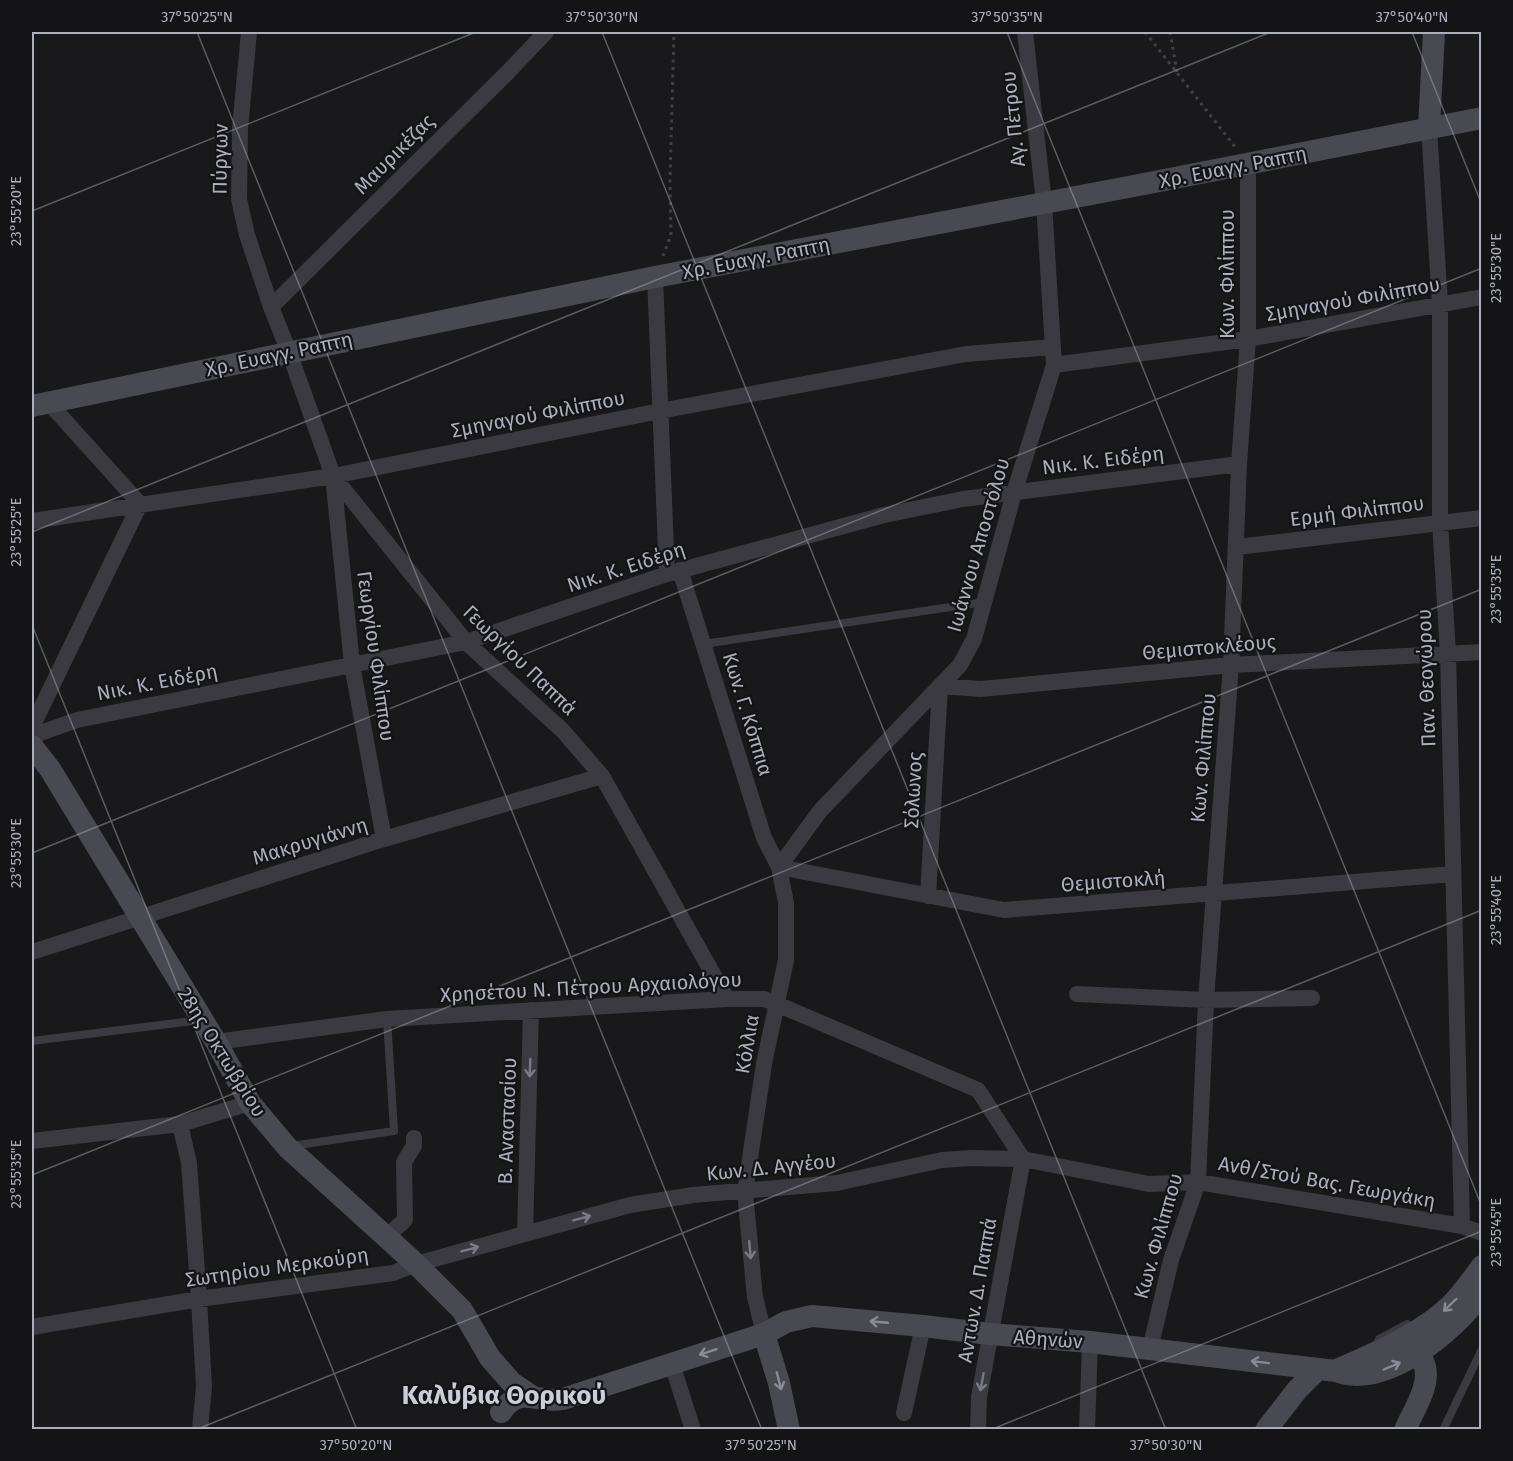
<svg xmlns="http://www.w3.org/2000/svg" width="1513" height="1461" viewBox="0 0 1513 1461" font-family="'Fira Sans',sans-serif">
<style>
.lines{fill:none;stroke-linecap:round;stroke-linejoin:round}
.path{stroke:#404147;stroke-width:3;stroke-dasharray:3 4.5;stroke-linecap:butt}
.lane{stroke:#3a3a40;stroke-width:8}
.street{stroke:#3a3a40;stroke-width:16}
.secondary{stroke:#484951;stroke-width:22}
.oneway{stroke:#787a84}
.oneway2{stroke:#888b96}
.ticks{fill:none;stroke:#abafbb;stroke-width:1.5;stroke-opacity:0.45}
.labels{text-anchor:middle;stroke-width:4.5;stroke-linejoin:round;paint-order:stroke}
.street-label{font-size:20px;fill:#abafbb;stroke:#141416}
.district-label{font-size:26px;font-weight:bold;fill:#ccced7;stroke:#141416}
.neatline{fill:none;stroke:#abafbb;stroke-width:2}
.ticks-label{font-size:15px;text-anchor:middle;fill:#abafbb}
</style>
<rect width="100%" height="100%" fill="#19191b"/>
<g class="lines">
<path class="path" d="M1145,32L1236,148
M1170,32L1177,72
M663,256L671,235L670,179L674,32"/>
<path class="lane" d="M704,644L984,602
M32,1041L201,1020
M291,1146L394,1131L387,1019
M1376,1348L1379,1339L1407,1324
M1443,1430L1482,1349"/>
<path class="street" d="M249,32L240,129L239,199L247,235L271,307L289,352L333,476L466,642L563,731L602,776L727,999
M1429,128L1440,304V522L1448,654L1462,1226
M655,277L667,574
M271,307L508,72L546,32
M1054,365L1248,339L1482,297
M333,476L352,665L384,839
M32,521L333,476L660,411L966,354L1053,347
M1237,547L1482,518
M680,570L764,838L779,867L786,903V960L764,1064L745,1192L755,1297L764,1334
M32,727L140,504L49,403
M32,736L77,720L466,642L667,574L884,515L963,499L1239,464
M779,867L820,811L960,665L974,639L1014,493L1054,365L1044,203L1025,32
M779,867L1004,910L1453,874
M928,896L940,686L981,689L1231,665L1482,652
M32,952L384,839L602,776
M1077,994L1206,1000L1312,998
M216,1042L387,1019L727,999H765L978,1090L1023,1159
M180,1124L189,1163L199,1299L204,1386L200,1430
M32,1141L180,1124L250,1103
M525,1234L531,1010
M385,1238L405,1220L404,1162L414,1146V1138
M32,1327L199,1299L393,1273L416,1264L630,1205L693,1195L837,1183L942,1160L972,1158L1023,1159L1149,1184L1198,1182L1462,1226L1482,1233
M1150,1349L1171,1260L1198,1182L1206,1000L1231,665L1239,464L1248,339V164
M672,1364L693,1430
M904,1413L923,1326
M978,1430L979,1397L1023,1159
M1087,1430L1090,1342"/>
<path class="secondary" d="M1429,128L1434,32
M32,406L655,277L1144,184L1482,118
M32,746L50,769L216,1042L250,1103L287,1147L416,1264L462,1310L490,1358L512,1383L533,1397
M764,1334L779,1383L789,1430
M1337,1370C1373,1354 1421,1334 1450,1306C1462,1294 1472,1280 1482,1266
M501,1412C521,1384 535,1404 563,1399L764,1334L786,1322L812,1316L923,1326L990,1334L1090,1342L1336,1371C1385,1390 1454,1332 1482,1293
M1266,1430L1297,1390L1318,1369
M1405,1430C1413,1411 1430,1387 1425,1367C1423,1358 1417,1349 1413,1340"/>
</g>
<defs><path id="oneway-shaft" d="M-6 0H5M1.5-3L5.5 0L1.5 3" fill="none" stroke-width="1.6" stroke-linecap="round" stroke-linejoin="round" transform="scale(1.5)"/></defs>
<g class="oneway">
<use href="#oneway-shaft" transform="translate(530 1068) rotate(92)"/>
<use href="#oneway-shaft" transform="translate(582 1218) rotate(-15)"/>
<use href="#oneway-shaft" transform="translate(470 1249) rotate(-15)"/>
<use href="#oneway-shaft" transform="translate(750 1250) rotate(85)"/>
<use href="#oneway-shaft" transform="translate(982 1382) rotate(100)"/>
</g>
<g class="oneway2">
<use href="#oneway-shaft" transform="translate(1450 1305) rotate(136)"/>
<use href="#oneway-shaft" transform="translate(879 1322) rotate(-175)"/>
<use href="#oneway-shaft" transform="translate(708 1352) rotate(162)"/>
<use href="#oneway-shaft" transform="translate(1260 1362) rotate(-173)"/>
<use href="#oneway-shaft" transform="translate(1392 1366) rotate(-23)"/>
<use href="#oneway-shaft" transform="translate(779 1381) rotate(75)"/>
</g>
<path class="ticks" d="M197,32L762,1430M602,32L1166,1430M1007,32L1482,1207M1412,32L1482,205M32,211L476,32M32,532L1271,32M32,625L357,1430M32,853L1482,268M32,1175L1482,589M195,1430L1482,910M990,1430L1482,1231"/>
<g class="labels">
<g class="street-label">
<text transform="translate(1013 119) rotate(-96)" y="7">Αγ. Πέτρου</text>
<text transform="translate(394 154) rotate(-45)" y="7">Μαυρικέζας</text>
<text transform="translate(220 159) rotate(-89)" y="7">Πύργων</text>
<text transform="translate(1233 167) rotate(-11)" y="7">Χρ. Ευαγγ. Ραπτη</text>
<text transform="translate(756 258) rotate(-11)" y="7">Χρ. Ευαγγ. Ραπτη</text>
<text transform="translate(1227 274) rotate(-90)" y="7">Κων. Φιλίππου</text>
<text transform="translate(1353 299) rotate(-10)" y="7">Σμηναγού Φιλίππου</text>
<text transform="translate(279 354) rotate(-12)" y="7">Χρ. Ευαγγ. Ραπτη</text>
<text transform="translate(538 414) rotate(-11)" y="7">Σμηναγού Φιλίππου</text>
<text transform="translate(1103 460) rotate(-7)" y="7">Νικ. Κ. Ειδέρη</text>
<text transform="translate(1357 511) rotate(-7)" y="7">Ερμή Φιλίππου</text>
<text transform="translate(978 545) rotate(-74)" y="7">Ιωάννου Αποστόλου</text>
<text transform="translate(626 567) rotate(-18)" y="7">Νικ. Κ. Ειδέρη</text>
<text transform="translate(1209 647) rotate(-5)" y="7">Θεμιστοκλέους</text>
<text transform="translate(376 656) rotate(82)" y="7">Γεωργίου Φιλίππου</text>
<text transform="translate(520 660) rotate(44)" y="7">Γεωργίου Παππά</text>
<text transform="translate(1426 678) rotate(-92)" y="7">Παν. Θεογώρου</text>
<text transform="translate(157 682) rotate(-11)" y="7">Νικ. Κ. Ειδέρη</text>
<text transform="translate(748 714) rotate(73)" y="7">Κων. Γ. Κόππια</text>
<text transform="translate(1203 758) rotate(-85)" y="7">Κων. Φιλίππου</text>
<text transform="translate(913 790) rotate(-87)" y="7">Σόλωνος</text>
<text transform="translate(310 841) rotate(-17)" y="7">Μακρυγιάννη</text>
<text transform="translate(1113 881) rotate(-4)" y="7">Θεμιστοκλή</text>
<text transform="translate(591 987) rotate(-3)" y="7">Χρησέτου Ν. Πέτρου Αρχαιολόγου</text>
<text transform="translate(747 1044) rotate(-80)" y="7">Κόλλια</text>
<text transform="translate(222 1052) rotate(58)" y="7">28ης Οκτωβρίου</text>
<text transform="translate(507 1121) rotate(-88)" y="7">Β. Αναστασίου</text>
<text transform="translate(771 1167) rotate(-6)" y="7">Κων. Δ. Αγγέου</text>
<text transform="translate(1327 1182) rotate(10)" y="7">Ανθ/Στού Βας. Γεωργάκη</text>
<text transform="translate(1158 1236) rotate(-74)" y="7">Κων. Φιλίππου</text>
<text transform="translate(277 1267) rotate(-8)" y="7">Σωτηρίου Μερκούρη</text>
<text transform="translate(977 1290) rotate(-80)" y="7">Αντων. Δ. Παππά</text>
<text transform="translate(1048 1339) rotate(4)" y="7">Αθηνών</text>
</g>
<g class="district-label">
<text x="504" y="1404">Καλύβια Θορικού</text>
</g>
</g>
<rect width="1513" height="1461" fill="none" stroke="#141416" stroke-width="66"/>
<rect x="33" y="33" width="1447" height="1395" class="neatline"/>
<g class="ticks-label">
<text x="197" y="22">37°50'25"N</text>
<text x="602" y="22">37°50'30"N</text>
<text x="1007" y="22">37°50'35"N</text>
<text x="1412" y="22">37°50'40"N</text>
<text transform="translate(16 211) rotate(-90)" y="5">23°55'20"E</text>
<text transform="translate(1496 268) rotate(-90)" y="5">23°55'30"E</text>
<text transform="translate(16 532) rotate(-90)" y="5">23°55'25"E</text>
<text transform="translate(1496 589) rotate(-90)" y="5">23°55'35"E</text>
<text transform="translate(16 853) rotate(-90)" y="5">23°55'30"E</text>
<text transform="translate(1496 910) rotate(-90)" y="5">23°55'40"E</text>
<text transform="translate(16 1174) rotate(-90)" y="5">23°55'35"E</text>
<text transform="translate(1496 1232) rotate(-90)" y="5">23°55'45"E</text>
<text x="356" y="1450">37°50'20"N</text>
<text x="761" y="1450">37°50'25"N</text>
<text x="1166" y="1450">37°50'30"N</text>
</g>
</svg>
